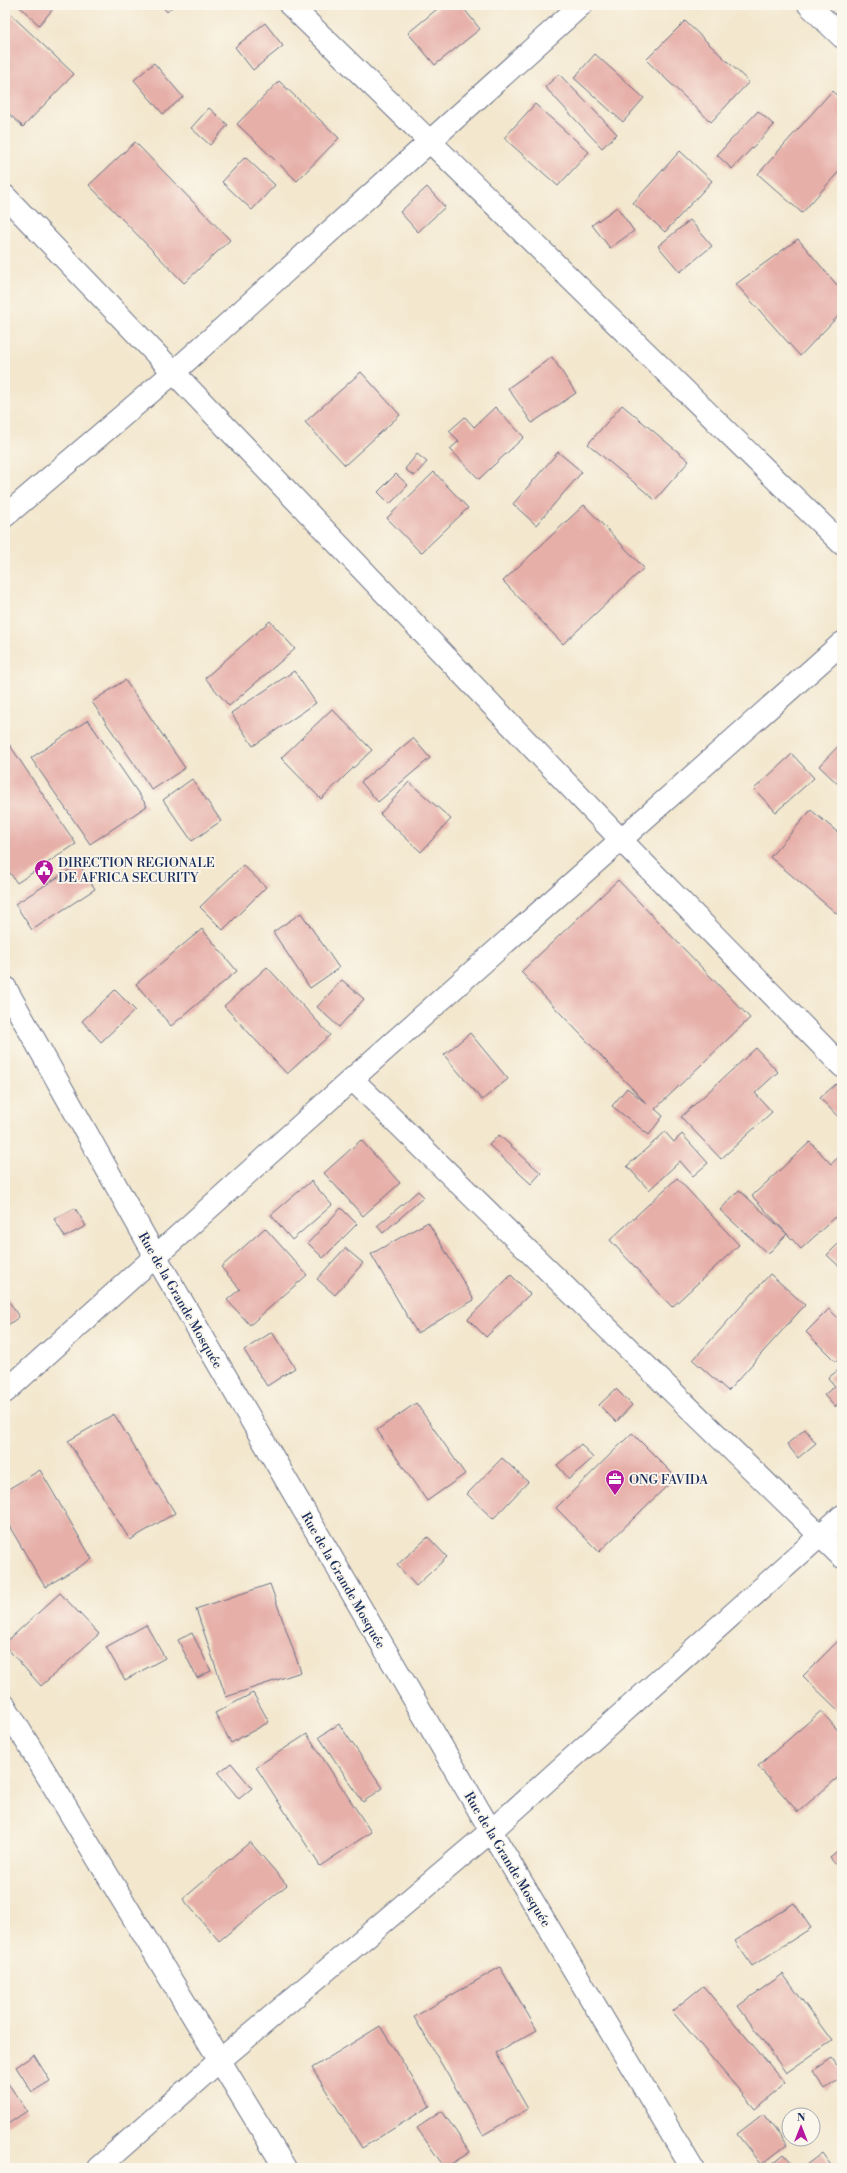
<svg xmlns="http://www.w3.org/2000/svg" width="847" height="2173" viewBox="0 0 847 2173" font-family="'Libre Bodoni',serif">
<style>
.building{fill:#e6afa8}
.lines{fill:none;stroke-linecap:round;stroke-linejoin:round}
.minor-casing{stroke:#676f85;stroke-width:24}
.minor{stroke:#fff;stroke-width:22}
.labels{text-anchor:middle;stroke-width:3.5;stroke-linejoin:round;paint-order:stroke}
.poi-label{font-size:13px;fill:#1b2f5e;stroke:#fbf7ec;text-anchor:start}
.street-label{font-size:13px;fill:#1b2f5e;stroke:#fbf7ec}
</style>
<rect width="100%" height="100%" fill="#fbf7ec"/>
<filter id="ink" filterUnits="userSpaceOnUse"><feTurbulence type="fractalNoise" baseFrequency=".025" numOctaves="2"/><feDisplacementMap in="SourceGraphic" scale="8" xChannelSelector="R" yChannelSelector="G"/><feConvolveMatrix kernelMatrix="1 2 1 2 8 2 1 2 1" color-interpolation-filters="sRGB"/></filter>
<filter id="wash" filterUnits="userSpaceOnUse"><feTurbulence type="fractalNoise" baseFrequency=".012" numOctaves="4" result="noise"/><feDisplacementMap in="SourceGraphic" scale="16" xChannelSelector="R" yChannelSelector="G"/><feGaussianBlur stdDeviation="0.9" result="paint"/><feColorMatrix in="noise" values="0 0 0 0 0 0 0 0 0 0 0 0 0 0 0 0 0 1.4 0 .05"/><feComposite in="paint" operator="in"/></filter>
<g filter="url(#wash)">
<rect width="100%" height="100%" fill="#f3e7ce"/>
<g id="blocks">
<path class="building" d="M18,5H51L54,8L39,25Z
M161,5H174L167,12Z
M442,5H461L480,29L435,65L408,33Z
M5,9L74,74L23,127L5,110Z
M685,21L749,82L711,122L646,60Z
M265,23L283,46L253,70L235,47Z
M595,54L644,98L623,122L574,78Z
M154,63L183,97L163,114L134,80Z
M559,74L617,134L602,148L545,87Z
M279,81L339,138L297,181L237,124Z
M832,91L842,100V168L802,213L758,174Z
M535,104L589,152L558,186L504,138Z
M209,108L228,125L210,145L191,128Z
M758,111L774,125L732,169L717,155Z
M135,142L230,240L184,283L89,185Z
M680,151L712,181L665,232L633,203Z
M245,157L275,185L252,210L222,182Z
M427,187L445,207L418,232L400,212Z
M617,207L634,231L610,248L592,225Z
M690,220L712,246L680,272L658,246Z
M798,239L842,291V312L800,356L736,284Z
M552,357L576,393L532,423L508,388Z
M361,372L400,415L345,465L305,422Z
M622,405L689,461L655,500L588,444Z
M495,407L524,437L479,479L450,449L459,441L449,431L465,417L474,427Z
M558,452L582,472L536,525L513,504Z
M417,454L427,462L414,476L405,469Z
M434,472L468,508L421,553L387,518Z
M396,474L408,485L390,504L378,492Z
M584,505L644,568L563,644L503,581Z
M270,621L295,649L229,706L205,678Z
M294,671L316,703L253,746L231,713Z
M125,680L185,768L152,790L92,702Z
M332,709L372,750L321,799L281,758Z
M88,720L147,806L90,844L31,758Z
M413,738L430,758L378,802L361,782Z
M842,742V788L819,766Z
M9,744L76,844L17,883L5,866V746Z
M792,754L814,778L776,812L754,789Z
M192,779L221,821L192,841L163,800Z
M409,782L451,819L421,852L380,814Z
M811,810L842,836V906L836,913L770,857Z
M79,864L95,889L32,930L15,904Z
M243,865L266,887L223,930L200,907Z
M618,880L750,1018L655,1109L663,1116L649,1135L612,1106L627,1088L647,1104L521,972Z
M301,913L339,968L310,988L273,932Z
M202,929L237,971L171,1026L136,984Z
M267,967L330,1035L287,1074L224,1006Z
M342,980L364,999L339,1027L317,1007Z
M115,990L135,1010L101,1042L82,1021Z
M470,1033L508,1079L482,1100L444,1055Z
M756,1048L778,1072L755,1093L772,1112L721,1159L681,1117Z
M836,1084L842,1090V1121L820,1098Z
M665,1132L674,1142L682,1134L708,1163L693,1176L680,1161L649,1190L627,1166Z
M499,1135L541,1173L531,1184L489,1145Z
M361,1140L400,1183L363,1216L324,1173Z
M810,1142L831,1164L842,1154V1211L801,1249L752,1196Z
M677,1178L739,1245L672,1307L610,1240Z
M311,1181L332,1205L292,1240L271,1215Z
M739,1190L787,1234L768,1254L720,1210Z
M418,1191L424,1197L383,1233L377,1226Z
M75,1208L86,1226L65,1237L54,1219Z
M341,1208L357,1224L323,1258L308,1243Z
M428,1222L474,1300L417,1333L371,1254Z
M265,1228L307,1275L250,1325L227,1300L240,1289L221,1267Z
M842,1240V1269L827,1255Z
M345,1248L363,1263L335,1295L317,1279Z
M770,1274L805,1305L728,1391L693,1360Z
M511,1275L530,1294L486,1337L468,1319Z
M5,1295L19,1317L5,1327Z
M829,1309L842,1322V1356L836,1362L806,1332Z
M272,1332L295,1368L267,1386L244,1350Z
M842,1367V1401L835,1407L824,1395L835,1386L828,1378Z
M616,1389L632,1405L616,1422L599,1405Z
M416,1403L465,1474L427,1501L377,1430Z
M114,1414L175,1513L130,1540L68,1441Z
M805,1429L816,1443L798,1458L787,1444Z
M632,1433L676,1477L599,1552L556,1508Z
M581,1444L593,1458L569,1479L557,1465Z
M502,1458L528,1482L493,1519L467,1494Z
M40,1470L92,1559L45,1587L5,1519V1491Z
M428,1537L447,1557L416,1586L397,1565Z
M270,1584L301,1672L226,1697L196,1609Z
M60,1593L99,1634L41,1686L5,1646V1643Z
M146,1625L165,1658L125,1680L106,1647Z
M192,1633L211,1671L197,1678L178,1640Z
M840,1639L842,1642V1714L803,1676Z
M253,1693L269,1722L231,1743L215,1713Z
M821,1711L842,1735V1774L798,1812L758,1766Z
M339,1724L383,1788L363,1802L319,1737Z
M307,1734L371,1832L320,1866L256,1767Z
M231,1763L252,1788L239,1799L218,1773Z
M250,1842L287,1885L219,1941L183,1899Z
M842,1848V1872L830,1858Z
M794,1903L811,1928L752,1966L735,1941Z
M500,1967L537,2030L496,2053L528,2109L483,2135L414,2017Z
M783,1974L832,2041L786,2073L738,2006Z
M703,1986L785,2083L755,2109L672,2011Z
M380,2026L430,2106L362,2148L312,2068Z
M34,2055L50,2081L32,2092L16,2067Z
M832,2058L842,2073V2077L825,2089L813,2071Z
M5,2079L27,2111L5,2126Z
M442,2111L470,2152L445,2168L417,2128Z
M763,2114L787,2145L761,2165L737,2134Z
M822,2153L833,2168H802Z
M784,2154L793,2164L788,2168H767Z"/>
</g>
</g>
<g filter="url(#ink)">
<use href="#blocks" fill-opacity="0" stroke="#676f85" stroke-width="1"/>
<g class="lines">
<defs>
<path id="minor" d="M290,5L842,544
M809,5L842,37
M5,196L622,841L842,1066
M5,516L173,373L581,5
M5,987L156,1257L491,1831L692,2168
M352,1079L842,1557
M5,1392L352,1079L842,643
M5,1706L285,2168
M98,2168L219,2061L491,1831L842,1516"/>
</defs>
<use href="#minor" class="minor-casing"/>
<use href="#minor" class="minor"/>
</g>
</g>
<defs>
<symbol id="civic-pin" viewBox="-11 -11 22 30"><path d="M0 17L-7.5 6A9.5 9.5 0 1 1 7.5 6Z" fill="#b5179e" stroke="#fbf7ec"/><path d="M-.6-6.5H3V-4.5H.6V-3L4-1V1h2V6H-6V1h2V-1L-.6-3ZM-1.2 2.5V6h2.4V2.5Z" fill="#fff"/></symbol>
<symbol id="office-pin" viewBox="-11 -11 22 30"><path d="M0 17L-7.5 6A9.5 9.5 0 1 1 7.5 6Z" fill="#b5179e" stroke="#fbf7ec"/><path d="M-6-3h4V-5.5h4V-3h4V5H-6ZM-1-4.5V-3h2v-1.5ZM-6 0V1H6V0Z" fill="#fff"/></symbol>
</defs>
<g fill-rule="evenodd">
<use href="#civic-pin" x="33" y="858" width="22" height="30"/>
<use href="#office-pin" x="604" y="1468" width="22" height="30"/>
</g>
<g class="labels">
<g class="poi-label">
<text x="58" y="867">DIRECTION REGIONALE<tspan x="58" dy="15">DE AFRICA SECURITY</tspan></text>
<text x="629" y="1484">ONG FAVIDA</text>
</g>
<g class="street-label">
<text transform="translate(181 1300) rotate(60)" y="5">Rue de la Grande Mosquée</text>
<text transform="translate(344 1580) rotate(60)" y="5">Rue de la Grande Mosquée</text>
<text transform="translate(508 1859) rotate(59)" y="5">Rue de la Grande Mosquée</text>
</g>
</g>
<rect width="847" height="2173" fill="none" stroke="#fbf7ec" stroke-width="20"/>
<g transform="translate(801 2127)"><circle r="19" fill="#fbf7ec" stroke="#a1a7b3"/>
<path d="M0-3L7 15L0 10L-7 15Z" fill="#b5179e"/>
<text y="-6" font-size="11" font-weight="bold" text-anchor="middle" fill="#1b2f5e">N</text>
</g>
</svg>
